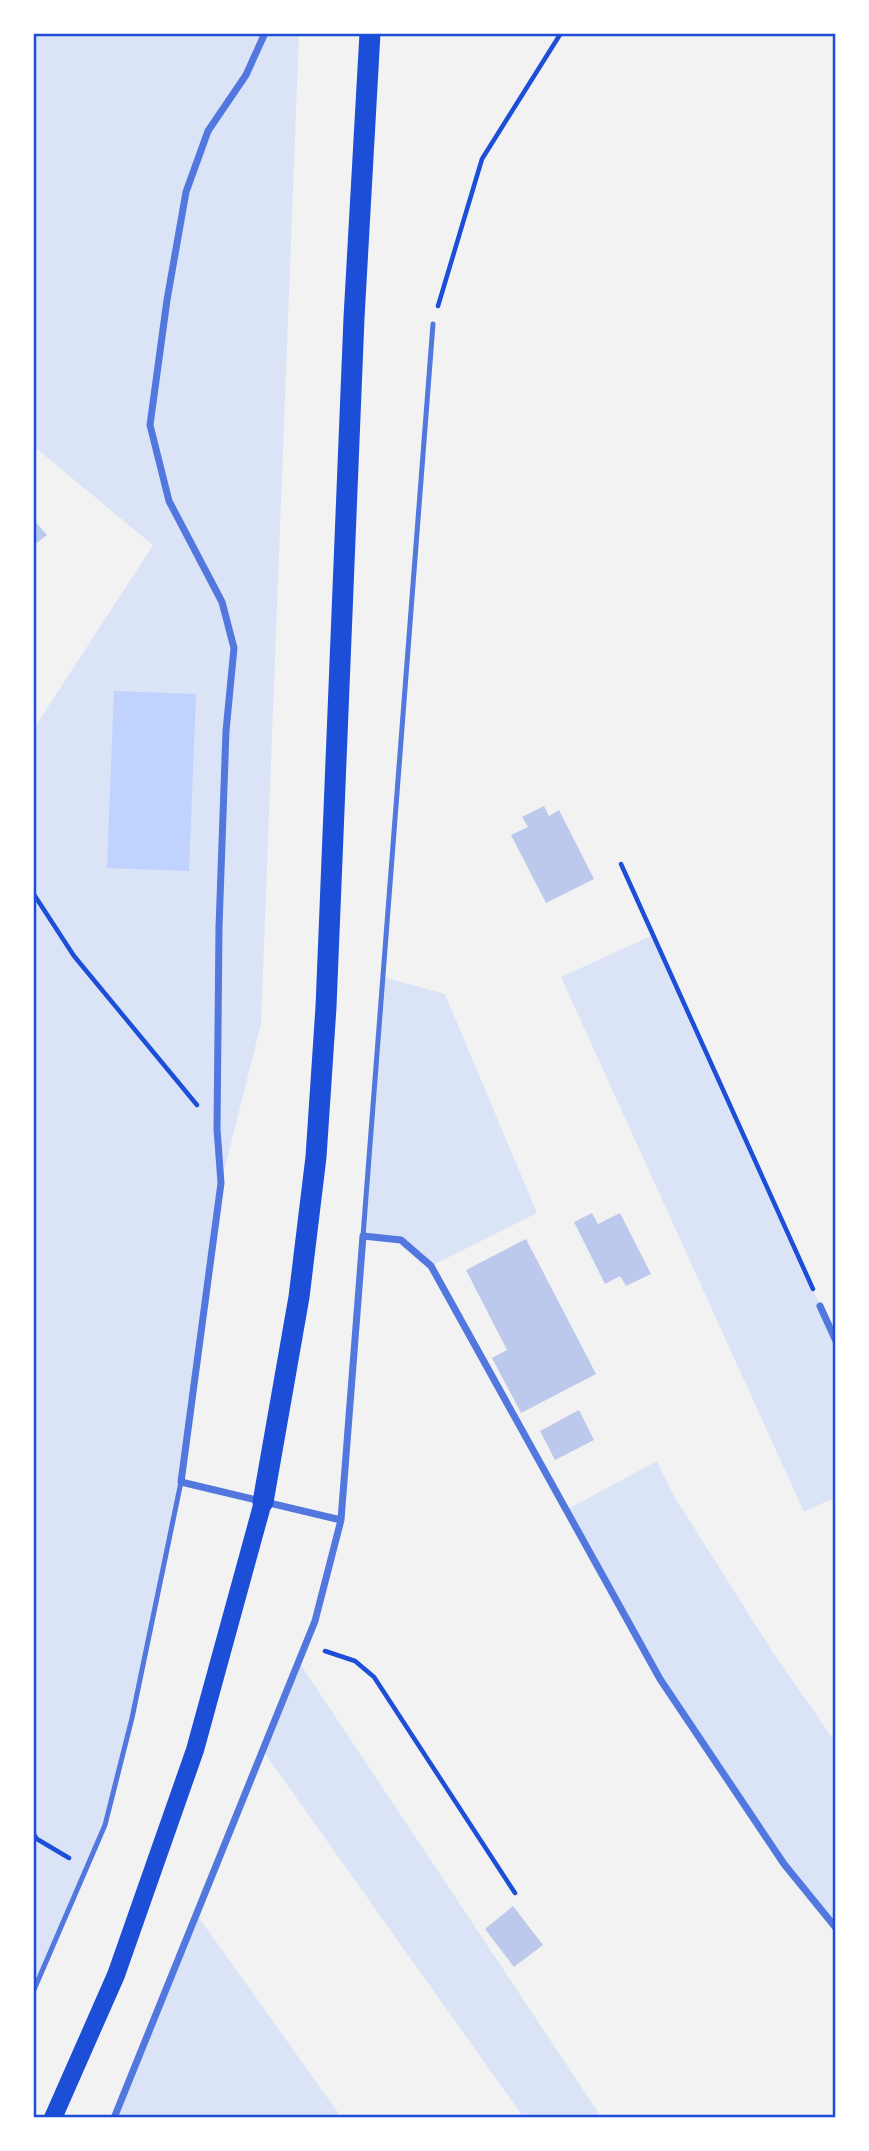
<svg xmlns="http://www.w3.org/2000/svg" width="869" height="2151" viewBox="0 0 869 2151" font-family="'Golos Text',sans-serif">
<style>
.green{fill:#dbe4f7}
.water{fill:#bfd3fe}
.building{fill:#bdc9ec}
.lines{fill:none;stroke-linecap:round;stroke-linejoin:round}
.path{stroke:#1d4ed8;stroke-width:4.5}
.service{stroke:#5277de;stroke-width:5}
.minor{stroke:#5277de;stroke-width:7}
.primary{stroke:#1d4ed8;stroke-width:18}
.motorway{stroke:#1d4ed8;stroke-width:21}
.neatline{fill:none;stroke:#1d4ed8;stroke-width:2.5}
</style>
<rect width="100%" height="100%" fill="#f2f2f2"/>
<path class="green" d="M33,33H299L261,1024L221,1183L181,1482L132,1718L105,1825L33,1992V730L153,545L33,446Z
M653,935L836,1341V1497L804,1512L561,977Z
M383,977L445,994L537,1213L431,1266L401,1240L363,1236Z
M657,1461L674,1496L772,1651L836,1743V1928L784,1864L676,1702L566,1510Z
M299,1662L602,2118H524L263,1751Z
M197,1915L342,2118H114Z"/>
<path class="water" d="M114,691L196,694L189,871L107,868Z"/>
<path class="building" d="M33,519L47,535L33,546Z
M544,806L549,816L559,810L594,879L546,903L511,835L528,827L522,817Z
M592,1213L598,1224L620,1213L651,1274L626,1286L620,1276L605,1284L574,1222Z
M526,1239L596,1374L521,1413L492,1358L507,1350L466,1270Z
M579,1410L594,1440L555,1460L540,1431Z
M513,1906L543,1945L514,1967L485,1929Z"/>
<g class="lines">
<path class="path" d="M438,306L482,159L561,33
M621,864L813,1289
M33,893L74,956L197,1105
M325,1651L355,1661L374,1677L515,1893
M33,1833L37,1839L69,1858"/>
<path class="service" d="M363,1236L433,324
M33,1992L105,1825L132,1718L181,1482"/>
<path class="minor" d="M265,33L246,75L208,131L186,192L167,300L150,425L169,501L222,602L234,648L226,731L219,927L217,1129L221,1183L181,1482L341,1520
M820,1306L836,1341
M114,2118L315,1621L341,1520L363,1236L401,1240L431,1266L660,1679L784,1864L836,1928"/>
<path class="primary" d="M53,2118L116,1975L195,1750L263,1502"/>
<path class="motorway" d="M263,1502L299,1297L316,1157L326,1007L354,318L370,33"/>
</g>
<rect width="869" height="2151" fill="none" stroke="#ffffff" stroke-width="70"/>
<rect x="35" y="35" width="799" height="2081" class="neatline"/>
</svg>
